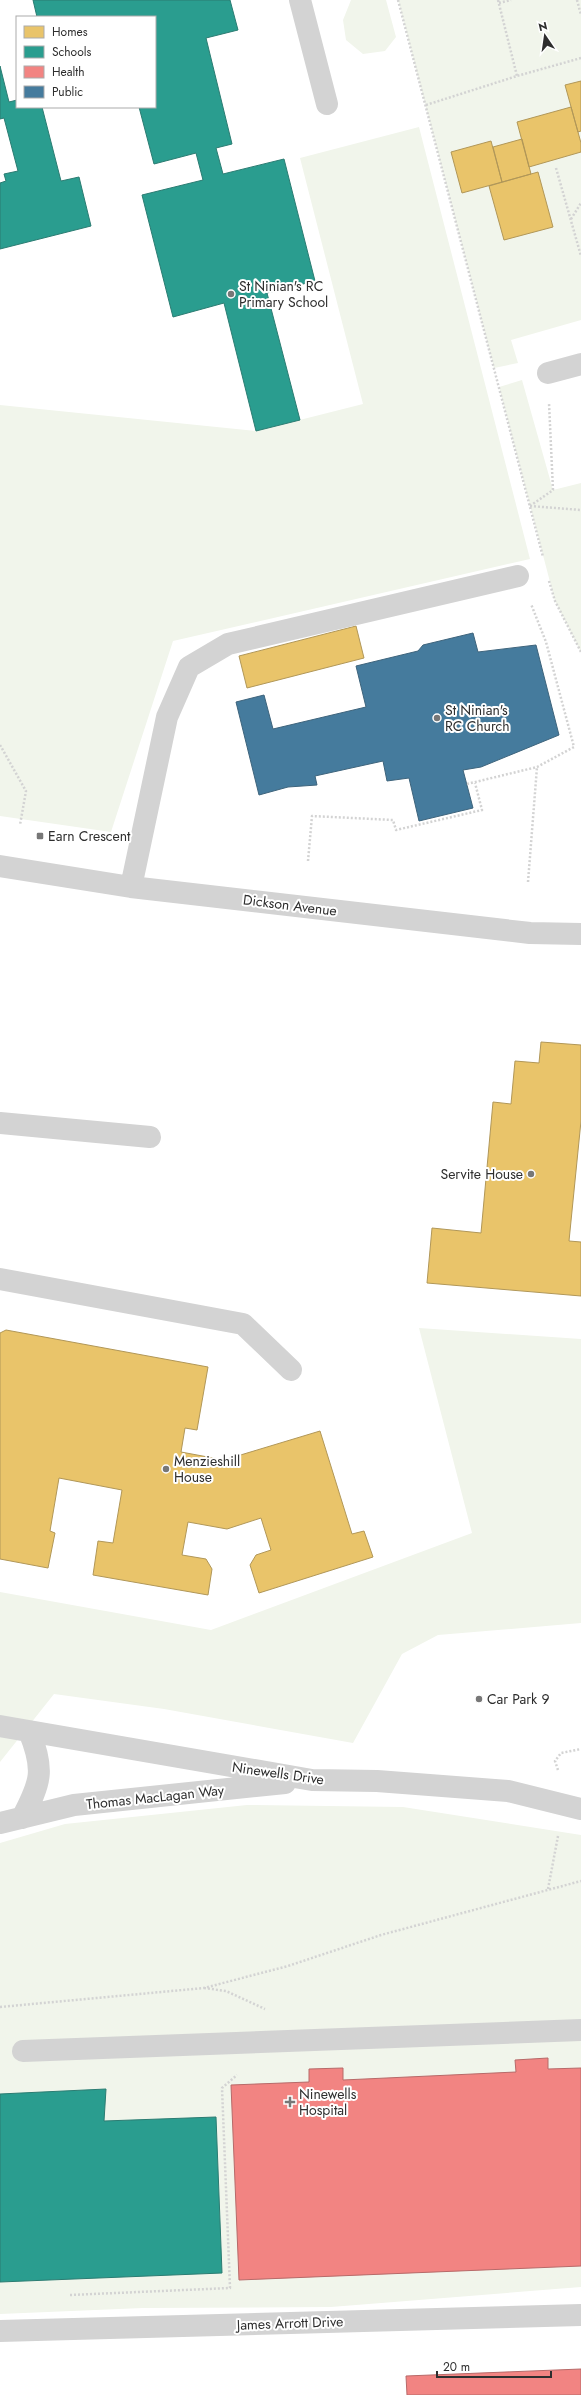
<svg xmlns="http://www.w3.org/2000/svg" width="581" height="2395" viewBox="0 0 581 2395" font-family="Jost,sans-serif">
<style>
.green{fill:#f1f5eb}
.homes{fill:#e9c46a;stroke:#b19758}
.schools{fill:#2a9d8f;stroke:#2b7c72}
.health{fill:#f28482;stroke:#b76a69}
.public{fill:#457b9d;stroke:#3e647c}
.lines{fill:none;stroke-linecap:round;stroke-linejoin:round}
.path{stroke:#d3d3d3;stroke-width:2.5;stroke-dasharray:2 2;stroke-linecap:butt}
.minor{stroke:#d3d3d3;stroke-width:22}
.poi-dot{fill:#777;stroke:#fff;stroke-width:1.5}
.labels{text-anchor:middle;stroke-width:4;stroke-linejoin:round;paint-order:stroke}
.poi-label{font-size:14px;fill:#2e2e2e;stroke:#fff;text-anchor:start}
.street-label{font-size:14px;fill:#2e2e2e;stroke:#fff}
</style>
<rect width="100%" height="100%" fill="#fff"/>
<path class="green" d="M351,0H386L396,37L385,51L363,54L346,40L343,20Z
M398,0H581V320L511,340L518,363L494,368Z
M419,127L530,559L173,641L111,832L0,816V405L256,431L363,404L300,158Z
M522,380L553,490L581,483V652L555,601L499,387Z
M419,1328L581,1339V1623L438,1635L402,1654L353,1743L164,1709L54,1694L0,1762V1592L211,1630L472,1533Z
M247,1805L403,1807L581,1835V2287L331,2307L143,2308L0,2314V1843L65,1824Z"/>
<path class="homes" d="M581,81V131L578,132L565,85Z
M571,107L581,143V152L529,167L517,122Z
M522,139L531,174L502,182L493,147Z
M491,141L502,182L462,193L451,152Z
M538,172L553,227L504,240L489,186Z
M356,626L364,658L247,688L239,656Z
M541,1042L581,1045V1121L569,1241L581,1242V1296L427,1283L432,1228L481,1233L493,1102L511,1104L515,1061L539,1063Z
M6,1330L208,1367L197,1430L185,1428L181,1452L224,1460L320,1431L352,1534L364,1531L373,1557L259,1593L250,1565L256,1555L271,1550L261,1518L227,1529L188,1522L182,1555L206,1559L212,1569L208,1595L93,1575L98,1541L113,1543L122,1490L59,1478L50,1531L55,1533L48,1568L0,1559V1333Z"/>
<path class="schools" d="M33,0H230L238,30L206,38L232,144L216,148L223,174L284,159L315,281L267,293L300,420L256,431L224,303L173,317L142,195L203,180L196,153L154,164L139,107H155V17H37Z
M0,66L9,102L17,100V107H42L61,181L79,177L91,226L0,249V183L6,181L4,174L18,171L4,118L0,119Z
M106,2089L104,2121L216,2117L222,2273L0,2282V2094Z"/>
<path class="health" d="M548,2058V2069L581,2068V2266L239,2280L231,2085L309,2082V2069L343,2068V2080L516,2072L515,2060Z
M581,2369V2395H407L406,2376Z"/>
<path class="public" d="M473,633L478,652L536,645L559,735L481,767L463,770L473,808L419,821L409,778L387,781L383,761L315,776L317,785L288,787L259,795L236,702L264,695L273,729L366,707L356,666L418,651L423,645Z"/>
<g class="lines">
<path class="path" d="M398,0L543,557
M498,0L517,76
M577,0L581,15
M499,3L511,0
M426,105L517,76L581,58
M556,168L581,256
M571,219L581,203
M530,506L553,490L549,403
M530,506L581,510
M549,581L555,601L581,652
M0,745L26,791L20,825
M467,784L537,767L574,747L546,642L531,604
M308,861L312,816L393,820L396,830L482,810L475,783
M528,882L537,767
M558,1770L555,1761L561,1753L581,1749
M548,1889L558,1836
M204,1988L226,1991L265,2009
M0,2007L204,1988L288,1966L381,1935L581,1881
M70,2295L230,2288L222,2088L237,2075"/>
<path class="minor" d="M300,0L327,104
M548,373L581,364
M0,866L131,887L530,933L581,934
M131,887L167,717L189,667L228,644L518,576
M0,1123L150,1137
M0,1279L243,1324L291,1370
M0,1726L312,1780L377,1781L508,1791L581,1809
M22,1818C41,1782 45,1770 29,1731
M0,1823L74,1805L285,1783
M23,2051L581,2030
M0,2331L581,2315"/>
</g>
<g class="poi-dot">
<circle cx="231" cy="294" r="4"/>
<circle cx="437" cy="718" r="4"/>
<rect x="36" y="832" width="8" height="8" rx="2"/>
<circle cx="531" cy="1174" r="4"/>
<circle cx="166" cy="1469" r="4"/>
<circle cx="479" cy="1699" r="4"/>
<path d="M288 2096h4v4h4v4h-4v4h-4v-4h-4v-4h4z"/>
</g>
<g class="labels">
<g class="poi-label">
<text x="239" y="291">St Ninian's RC<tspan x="239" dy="16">Primary School</tspan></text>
<text x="445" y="715">St Ninian's<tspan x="445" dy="16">RC Church</tspan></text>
<text x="48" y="841">Earn Crescent</text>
<text x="523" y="1179" text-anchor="end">Servite House</text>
<text x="174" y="1466">Menzieshill<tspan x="174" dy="16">House</tspan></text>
<text x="487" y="1704">Car Park 9</text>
<text x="299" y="2099">Ninewells<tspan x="299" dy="16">Hospital</tspan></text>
</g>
<g class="street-label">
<text transform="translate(290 905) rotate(7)" y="5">Dickson Avenue</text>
<text transform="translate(278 1773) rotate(8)" y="5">Ninewells Drive</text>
<text transform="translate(155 1797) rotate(-6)" y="5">Thomas MacLagan Way</text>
<text transform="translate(290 2323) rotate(-2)" y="5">James Arrott Drive</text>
</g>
</g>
<rect x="16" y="16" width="140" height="92" fill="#ffffff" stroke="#ababab"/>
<rect x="24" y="26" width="20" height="12" fill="#e9c46a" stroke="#ababab"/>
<text x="52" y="36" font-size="12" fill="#2e2e2e">Homes</text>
<rect x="24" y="46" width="20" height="12" fill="#2a9d8f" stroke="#ababab"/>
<text x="52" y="56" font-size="12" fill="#2e2e2e">Schools</text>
<rect x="24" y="66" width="20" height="12" fill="#f28482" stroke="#ababab"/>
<text x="52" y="76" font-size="12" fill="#2e2e2e">Health</text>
<rect x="24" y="86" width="20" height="12" fill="#457b9d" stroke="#ababab"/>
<text x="52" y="96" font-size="12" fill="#2e2e2e">Public</text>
<g transform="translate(545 36) rotate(347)" stroke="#ffffff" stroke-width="3" paint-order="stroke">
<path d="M0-3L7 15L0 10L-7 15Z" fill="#2e2e2e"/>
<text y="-6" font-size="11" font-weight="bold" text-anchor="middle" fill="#2e2e2e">N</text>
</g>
<path d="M437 2371v6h114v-6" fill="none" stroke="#2e2e2e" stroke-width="2"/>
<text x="443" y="2371" font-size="12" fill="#2e2e2e" stroke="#ffffff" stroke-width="3" paint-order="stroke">20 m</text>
</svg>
